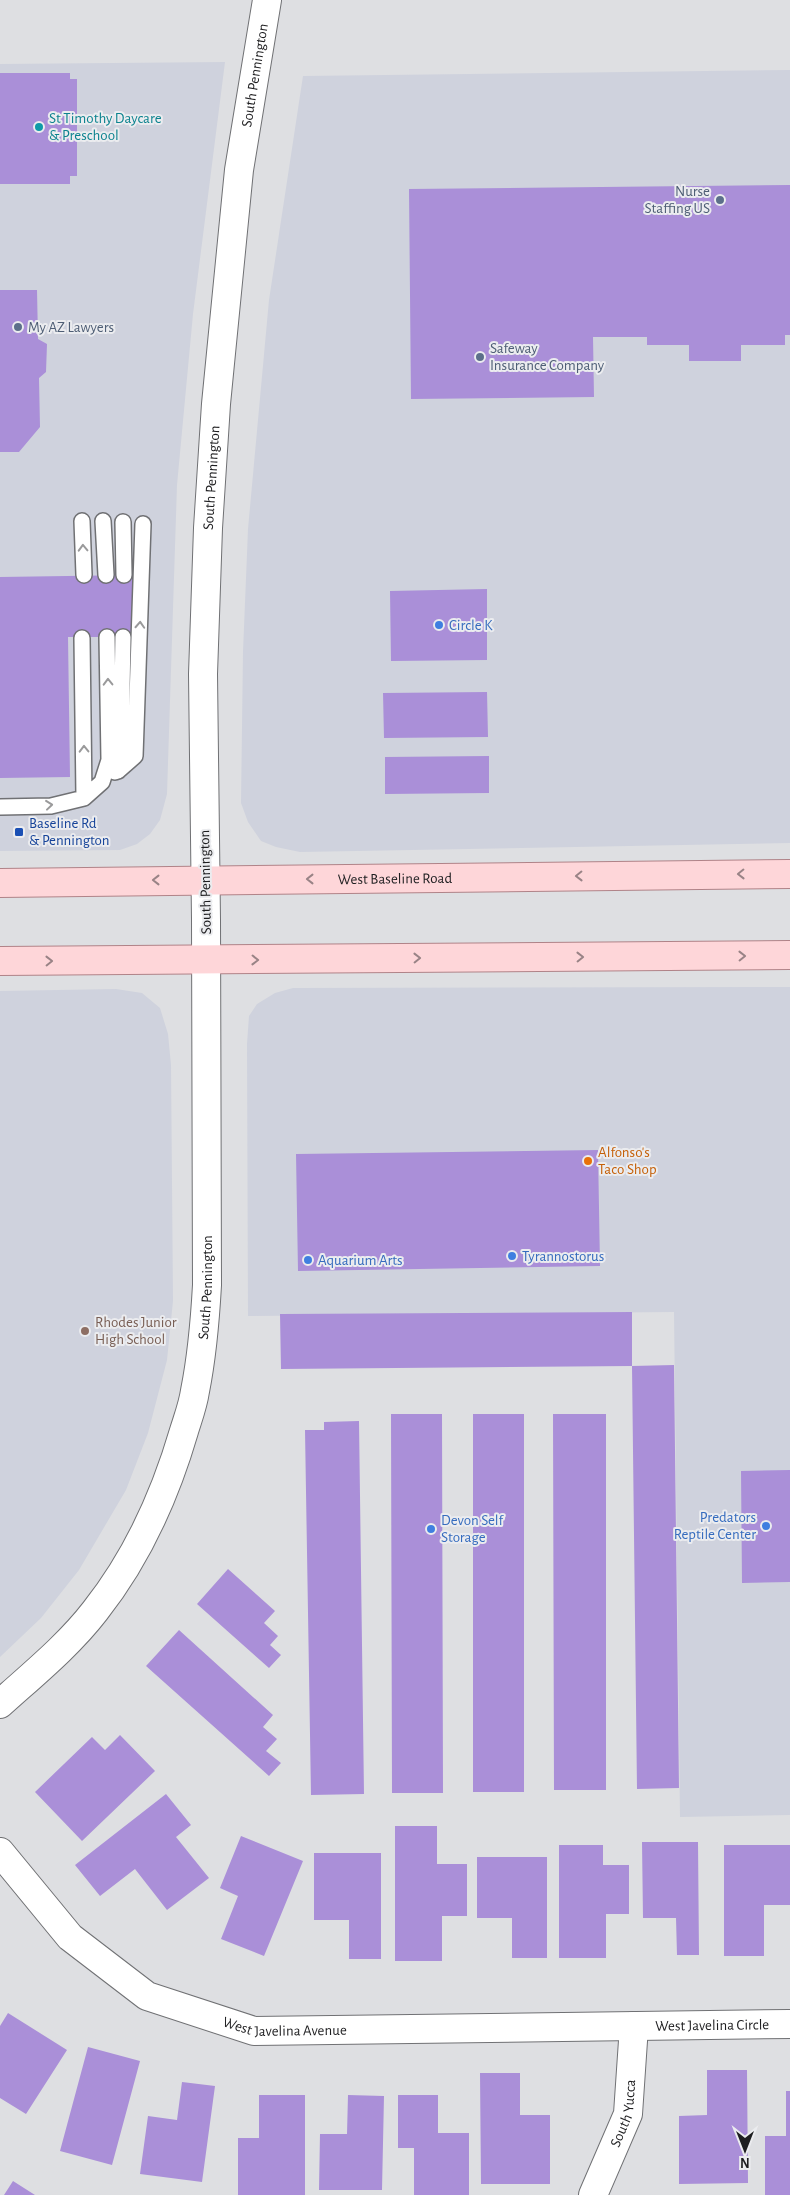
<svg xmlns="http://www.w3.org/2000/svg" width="790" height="2195" viewBox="0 0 790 2195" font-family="'Alegreya Sans',sans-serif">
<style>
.built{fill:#cfd2dd}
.building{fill:#aa8fd8}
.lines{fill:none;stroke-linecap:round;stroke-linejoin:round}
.lane-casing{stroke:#707174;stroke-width:18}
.street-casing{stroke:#707174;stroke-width:30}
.primary-casing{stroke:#b08388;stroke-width:30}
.lane{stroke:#fff;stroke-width:15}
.street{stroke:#fff;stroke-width:28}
.primary{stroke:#fed6d9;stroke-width:28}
.oneway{stroke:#9a9a9b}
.oneway2{stroke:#998386}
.culture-dot{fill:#0f9aa8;stroke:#ebecef;stroke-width:2}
.service-dot{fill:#5c6f8a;stroke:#ebecef;stroke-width:2}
.shop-dot{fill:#3f7fe0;stroke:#ebecef;stroke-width:2}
.transit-dot{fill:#1a4fb4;stroke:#ebecef;stroke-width:2}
.food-dot{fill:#e8710a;stroke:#ebecef;stroke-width:2}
.education-dot{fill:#8d6e63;stroke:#ebecef;stroke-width:2}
.labels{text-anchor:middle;stroke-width:4;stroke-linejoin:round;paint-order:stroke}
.street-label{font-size:15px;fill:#1e1e20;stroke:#ebecef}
.culture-label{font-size:15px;fill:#0d838f;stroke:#ebecef;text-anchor:start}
.service-label{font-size:15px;fill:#4e5e75;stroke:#ebecef;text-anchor:start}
.shop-label{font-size:15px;fill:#366cbe;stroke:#ebecef;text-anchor:start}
.transit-label{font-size:15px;fill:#164399;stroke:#ebecef;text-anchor:start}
.food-label{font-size:15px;fill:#c56008;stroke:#ebecef;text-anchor:start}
.education-label{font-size:15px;fill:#785e54;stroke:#ebecef;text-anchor:start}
</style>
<rect width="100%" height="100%" fill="#dedfe2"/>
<path class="built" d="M225,62L193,314L177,485L167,794L160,820L150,834L137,844L120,850L0,851V64Z
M790,70V843L300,852L276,847L261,841L248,822L241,803L243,652L248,529L269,300L303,76Z
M790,987V1815L680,1817L674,1312L248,1316L247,1044L249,1016L257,1004L275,993L293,988Z
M116,989L142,993L160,1008L168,1034L171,1065L173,1301L167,1360L148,1433L126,1490L79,1570L41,1618L0,1657V991Z"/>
<path class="building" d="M0,73H70V79H77V176H70V184H0Z
M790,185V335H785V345H741V361H689V345H647V337H593L594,397L411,399L409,189Z
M0,290H37L38,339L47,344L46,372L39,378L40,427L19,452H0Z
M135,575L136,637H68L70,777L0,778V577Z
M487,589V660L391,661L390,591Z
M487,692L488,737L384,738L383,693Z
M489,756V793L385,794V757Z
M598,1150L600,1266L298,1271L296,1154Z
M632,1312V1366L281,1369L280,1314Z
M674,1365L679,1788L637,1789L632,1366Z
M391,1414H442L443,1793H392Z
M473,1414H524V1792H473Z
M553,1414H606V1790H554Z
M359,1421L364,1794L311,1795L305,1430H324V1422Z
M790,1470V1582L742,1583L741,1471Z
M228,1569L275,1611L264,1623L278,1636L270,1645L281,1655L269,1668L197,1604Z
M179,1630L273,1715L263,1727L277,1739L266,1751L281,1763L269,1776L146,1666Z
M120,1735L155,1771L82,1841L35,1792L92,1737L105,1750Z
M166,1794L191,1825L176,1837L209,1878L167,1910L135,1869L100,1896L75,1865Z
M395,1826H437V1864H467V1916H442V1961H395Z
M241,1836L303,1861L264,1956L221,1939L238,1896L220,1888Z
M642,1842H698L699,1955H677L676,1918H643Z
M559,1845H603V1865H629V1914H606V1958H559Z
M724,1845H790V1905H764V1956H724Z
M314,1853H381V1959H349V1920H314Z
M477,1857H547V1958H512V1918H477Z
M8,2013L67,2050L26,2114L0,2098V2026Z
M88,2047L140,2061L112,2165L60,2151Z
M707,2070H747L748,2183L679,2184V2116L707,2115Z
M480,2073H520V2115H550V2184H481Z
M182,2082L215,2086L202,2182L140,2174L148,2116L177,2120Z
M786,2091H790V2195H765V2136H786Z
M259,2095H305V2195H238V2138H259Z
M348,2095L384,2096L382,2190H319L320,2134H347Z
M398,2095H438V2133H469V2195H414V2148H398Z
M13,2181L35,2195H4Z"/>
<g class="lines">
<defs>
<path id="lane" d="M82,521L84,575
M103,521L106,575
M123,522L124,575
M82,638L84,798
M118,771L135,756L143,524
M115,772L118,771L121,744L123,637
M0,807L51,806L84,798L102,782L109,760L107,637"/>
<g id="street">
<path id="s1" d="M0,1704C32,1675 68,1646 95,1611C137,1558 165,1496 184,1431C188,1418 193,1405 195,1391C202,1356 205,1321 207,1285L206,919L203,674L208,528L216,404L239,170L267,0"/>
<path id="s2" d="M0,1852L70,1937L147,1996L254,2031L790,2024"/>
<path id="s3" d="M593,2195L628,2114L634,2026"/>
</g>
<g id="primary">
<path id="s4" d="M0,883L790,874"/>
<path d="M0,961L790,955"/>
</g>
</defs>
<use href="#lane" class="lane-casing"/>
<use href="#street" class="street-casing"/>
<use href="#primary" class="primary-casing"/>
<use href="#lane" class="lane"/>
<use href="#street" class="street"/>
<use href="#primary" class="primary"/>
</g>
<defs><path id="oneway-chevron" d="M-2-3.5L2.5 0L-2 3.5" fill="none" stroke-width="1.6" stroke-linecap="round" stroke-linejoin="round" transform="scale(1.25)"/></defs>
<g class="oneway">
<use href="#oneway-chevron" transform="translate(83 548) rotate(-92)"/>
<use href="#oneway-chevron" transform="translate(140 625) rotate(-87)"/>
<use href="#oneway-chevron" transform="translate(108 682) rotate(-91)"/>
<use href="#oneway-chevron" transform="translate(84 749) rotate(-91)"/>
<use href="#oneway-chevron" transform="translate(49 805) rotate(-6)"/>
</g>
<g class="oneway2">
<use href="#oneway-chevron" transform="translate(741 874) rotate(179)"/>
<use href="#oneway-chevron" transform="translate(579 876) rotate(179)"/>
<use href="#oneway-chevron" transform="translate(310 879) rotate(180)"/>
<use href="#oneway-chevron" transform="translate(156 880) rotate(180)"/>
<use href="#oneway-chevron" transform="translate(742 956) rotate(-1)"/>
<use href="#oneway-chevron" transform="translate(580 957) rotate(-1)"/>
<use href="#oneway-chevron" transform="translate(417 958) rotate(-1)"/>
<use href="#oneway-chevron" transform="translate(255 960) rotate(1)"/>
<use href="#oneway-chevron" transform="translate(49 961) rotate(-1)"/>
</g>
<circle class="culture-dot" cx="39" cy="127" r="5"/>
<g class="service-dot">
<circle cx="720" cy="200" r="5"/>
<circle cx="18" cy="327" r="5"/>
<circle cx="480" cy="357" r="5"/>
</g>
<g class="shop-dot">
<circle cx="439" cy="625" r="5"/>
<circle cx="512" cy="1256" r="5"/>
<circle cx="308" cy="1260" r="5"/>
<circle cx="766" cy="1526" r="5"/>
<circle cx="431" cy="1529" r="5"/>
</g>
<rect class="transit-dot" x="14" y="827" width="10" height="10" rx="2.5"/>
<circle class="food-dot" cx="588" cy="1161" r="5"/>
<circle class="education-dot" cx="85" cy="1331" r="5"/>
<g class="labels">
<g class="street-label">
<text dy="5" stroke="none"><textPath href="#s1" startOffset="1696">South Pennington</textPath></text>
<text dy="5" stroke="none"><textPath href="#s1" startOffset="1291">South Pennington</textPath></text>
<text dy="5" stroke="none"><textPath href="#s4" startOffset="395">West Baseline Road</textPath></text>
<text transform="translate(205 882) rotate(-91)" y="5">South Pennington</text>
<text dy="5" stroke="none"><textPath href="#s1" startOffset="481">South Pennington</textPath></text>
<text dy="5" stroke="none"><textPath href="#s2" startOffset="350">West Javelina Avenue</textPath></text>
<text dy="5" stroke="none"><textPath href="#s2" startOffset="778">West Javelina Circle</textPath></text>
<text dy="5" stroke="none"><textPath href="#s3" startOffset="88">South Yucca</textPath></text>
</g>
<g class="culture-label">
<text x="49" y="123">St Timothy Daycare<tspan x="49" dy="17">&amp; Preschool</tspan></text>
</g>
<g class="service-label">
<text x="710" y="196" text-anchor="end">Nurse<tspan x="710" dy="17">Staffing US</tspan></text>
<text x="28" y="332">My AZ Lawyers</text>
<text x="490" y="353">Safeway<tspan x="490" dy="17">Insurance Company</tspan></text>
</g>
<g class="shop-label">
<text x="449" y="630">Circle K</text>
<text x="522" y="1261">Tyrannostorus</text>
<text x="318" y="1265">Aquarium Arts</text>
<text x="756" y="1522" text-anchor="end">Predators<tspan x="756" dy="17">Reptile Center</tspan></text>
<text x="441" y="1525">Devon Self<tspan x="441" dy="17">Storage</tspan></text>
</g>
<g class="transit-label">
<text x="29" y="828">Baseline Rd<tspan x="29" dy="17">&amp; Pennington</tspan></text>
</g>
<g class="food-label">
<text x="598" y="1157">Alfonso's<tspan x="598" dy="17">Taco Shop</tspan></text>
</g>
<g class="education-label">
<text x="95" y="1327">Rhodes Junior<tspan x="95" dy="17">High School</tspan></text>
</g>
</g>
<g transform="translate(745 2150) rotate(180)" stroke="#ebecef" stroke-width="4" paint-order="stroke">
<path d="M0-4L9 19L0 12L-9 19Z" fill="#1e1e20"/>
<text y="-8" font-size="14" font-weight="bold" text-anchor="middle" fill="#1e1e20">N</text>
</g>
</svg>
